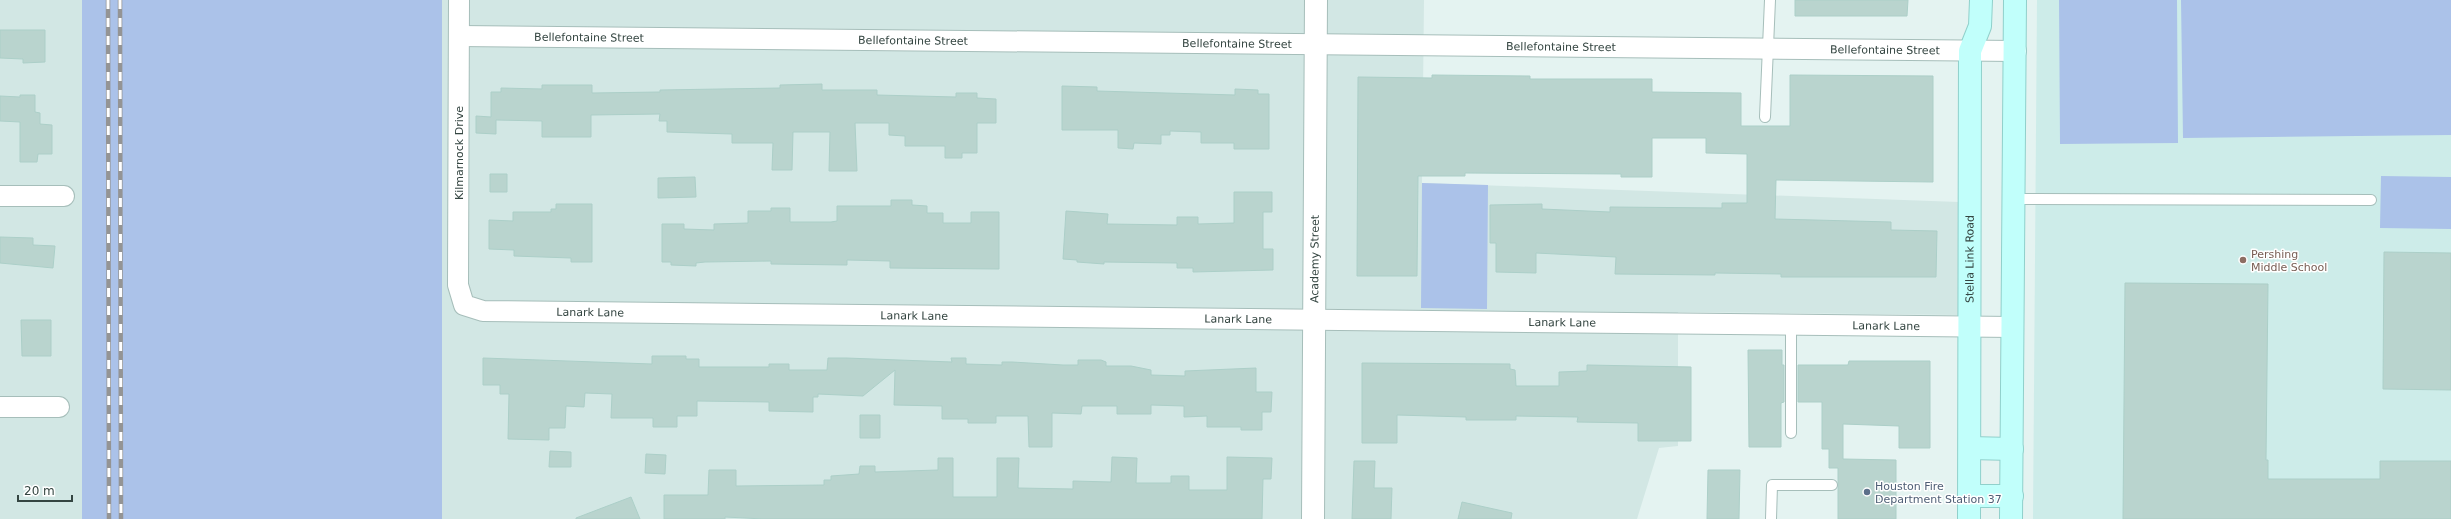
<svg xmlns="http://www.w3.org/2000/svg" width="2451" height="519" viewBox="0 0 2451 519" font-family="'DejaVu Sans',sans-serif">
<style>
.residential{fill:#d2e7e4}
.education{fill:#cdece9}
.green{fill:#abc2e9}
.building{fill:#b9d4ce;stroke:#accfc8}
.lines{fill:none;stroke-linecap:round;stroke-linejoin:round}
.service-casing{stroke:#a6beba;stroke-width:12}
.minor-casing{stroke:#a6beba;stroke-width:22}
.tertiary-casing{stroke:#a6beba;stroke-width:24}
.secondary-casing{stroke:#90d0cb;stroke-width:24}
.service{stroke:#fff;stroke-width:10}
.minor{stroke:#fff;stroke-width:20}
.tertiary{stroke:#fff;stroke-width:22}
.secondary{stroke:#c1fffb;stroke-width:22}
.rail-casing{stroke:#949494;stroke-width:4.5}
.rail{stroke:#fff;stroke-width:3;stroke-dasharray:9;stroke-linecap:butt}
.education-dot{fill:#8d6e63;stroke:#fff;stroke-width:1.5}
.service-dot{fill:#5c6f8a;stroke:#fff;stroke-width:1.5}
.labels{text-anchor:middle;stroke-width:3;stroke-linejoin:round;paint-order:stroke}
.street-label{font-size:11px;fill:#344541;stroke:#fff}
.education-label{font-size:11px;fill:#785e54;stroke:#fff;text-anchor:start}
.service-label{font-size:11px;fill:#4e5e75;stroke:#fff;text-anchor:start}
</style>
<rect width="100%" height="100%" fill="#e4f3f1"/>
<path class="residential" d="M0,0H82V519H0Z
M442,0H1424L1422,183L1959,202L1958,315L1678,312V446L1659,448L1637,519H442Z"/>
<path class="education" d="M2037,0H2451V519H2033Z"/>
<path class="green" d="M82,0H442V519H82Z
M2059,0H2177L2178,143L2060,144Z
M2181,0H2451V135L2183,138Z
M2381,176L2451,177V229L2380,228Z
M1422,183L1488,185L1487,309L1421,308Z"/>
<path class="building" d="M1795,0H1908L1907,16H1795Z
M0,30H45V62L23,63V59L0,58Z
M1432,75L1530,76V79H1652V92L1741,93V126H1790V75L1933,76V182L1776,180L1775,219L1891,222V230L1937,231L1936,277H1781V274L1715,273V275L1615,274L1616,257L1536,253V273L1496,272V243H1490V205L1542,204V209L1610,212V207L1722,208V203H1747V154L1706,153V138H1652V177H1621V174L1465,173V176H1418L1417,276H1357L1358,77L1432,78Z
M822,84V90H877V95L956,97V93H977V98L996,99V123H977V153H962V158H945V146H905V136L889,135V123H855L857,171H829L830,132H793L792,170H772L773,143H732V134L667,132V121H659L660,114L591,115V137H542V121L496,120V134L476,133V116L491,117V92H501V88L542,89V85H592V93L660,92V90L780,88V85Z
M1062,86L1097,87V91L1235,95V89L1258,90V94H1269V149H1234V143H1201V132L1170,131V135H1161V144L1134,143L1133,149L1118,148V130H1062Z
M20,95H35V112L40,113V124L52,125V154H38L37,162H20V122L0,121V96L20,97Z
M490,174H507V192H490Z
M695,177L696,197L658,198V178Z
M1234,192H1272V212H1263V249H1273V270L1193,272V268H1177V263L1104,262V264L1077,262V260L1063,259L1066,211L1108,214L1107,224L1177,225V217H1198V224L1234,223Z
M891,200H912V205L927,206V213H943V223H971V212H999V269L890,268V261L847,260V265L771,264V261L705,262L696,263V266L671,265V262H662V224H684V229L714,230V224L748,223V211H771V208H790V222H831L837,221V206H891Z
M556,204H592V262H571V258L514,256V250L489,249V220L513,221V212H551V209H556Z
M0,237L33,238V245L55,246L53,268L0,263Z
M2384,252L2451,253V390L2383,389Z
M2125,283L2268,284L2266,460H2268V479H2380V461H2451V519H2123Z
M21,320H51V356H22Z
M1748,350H1782V365H1784V402L1781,403V447H1749Z
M652,356H686V359H699V367H769V364H789V370H827L828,358H846L952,362L951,358H966V364L1002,365V362H1012L1063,365H1078V360H1101L1106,362V366H1131L1151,370V375L1185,376V371L1256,368V392H1272L1271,412H1262V430H1241V427H1207V416L1184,417V406L1151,405V414H1117V406H1082L1081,414L1052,413V447H1029L1028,416H996V423H968V419H942V406L894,405L895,370L863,396L818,394V397H813V412L769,411V402L697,401V416H677V427H653V418H611L612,394L585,393L584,407L566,406L565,428H549V440L508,439L509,394H500V385H483V358L652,364Z
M1849,361H1930V448H1899V426L1843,424V459L1896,460V519H1838V468H1829V449H1822V402H1798V365H1848Z
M1362,363L1510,364V369L1515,370L1516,386H1559V372L1587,371V365L1691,367V441H1638V423L1577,422L1578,417L1516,416V420H1466V417L1397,415V443H1362Z
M860,415H880V438H860Z
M550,451L571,452V467H549Z
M646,454L666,455L665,474L645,473Z
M1112,457L1137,458L1136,483H1171V476H1189V490H1227V457L1272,458L1271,479H1263L1262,519H764L725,517V519H664V495H708L709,470H736V486L824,485V480H831V476L859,474L860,466H875V472L938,470V458H953V497H997V458H1019L1018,488L1073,489V481L1111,482Z
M1354,461H1375L1374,488H1392L1391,519H1352Z
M1708,470H1740L1739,519H1707Z
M631,497L640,519H576V518Z
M1462,502L1512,513L1511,519H1458Z"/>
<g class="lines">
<defs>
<path id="service" d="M1765,117L1770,0
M2014,199L2371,200
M1791,433V325
M1771,519L1772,485H1832"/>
<g id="minor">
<path id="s1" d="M459,0L458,285L464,305L483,311L2013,327"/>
<path id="s2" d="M459,36L2016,51"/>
<path d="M0,196H64"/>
<path d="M0,407H59"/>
</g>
<g id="tertiary">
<path id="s3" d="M1313,519L1316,0"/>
</g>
<g id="secondary">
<path d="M1970,448L2012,449"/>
<path d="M1969,496H2012"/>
<path id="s4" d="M1969,519L1970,51L1980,26L1981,0"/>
<path d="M2011,519L2015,0"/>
</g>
</defs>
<use href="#service" class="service-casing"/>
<use href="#minor" class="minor-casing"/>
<use href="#tertiary" class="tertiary-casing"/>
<use href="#secondary" class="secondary-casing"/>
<use href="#service" class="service"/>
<use href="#minor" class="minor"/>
<use href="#tertiary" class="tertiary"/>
<use href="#secondary" class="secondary"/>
<defs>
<path id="rail" d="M108,0L109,519
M120,0L121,519"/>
</defs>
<use href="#rail" class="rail-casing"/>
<use href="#rail" class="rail"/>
</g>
<circle class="education-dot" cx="2243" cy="260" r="4"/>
<circle class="service-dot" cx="1867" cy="492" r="4"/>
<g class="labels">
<g class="street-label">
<text dy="4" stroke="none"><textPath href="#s2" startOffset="130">Bellefontaine Street</textPath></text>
<text dy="4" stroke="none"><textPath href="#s2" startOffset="454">Bellefontaine Street</textPath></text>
<text dy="4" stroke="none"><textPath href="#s2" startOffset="778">Bellefontaine Street</textPath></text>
<text dy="4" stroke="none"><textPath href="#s2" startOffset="1102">Bellefontaine Street</textPath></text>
<text dy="4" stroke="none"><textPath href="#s2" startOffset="1426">Bellefontaine Street</textPath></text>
<text transform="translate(459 153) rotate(-90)" y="4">Kilmarnock Drive</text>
<text dy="4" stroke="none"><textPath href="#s3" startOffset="260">Academy Street</textPath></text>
<text dy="4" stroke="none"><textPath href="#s4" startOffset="260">Stella Link Road</textPath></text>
<text dy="4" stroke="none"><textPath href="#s1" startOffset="433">Lanark Lane</textPath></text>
<text dy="4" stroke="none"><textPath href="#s1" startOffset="757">Lanark Lane</textPath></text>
<text dy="4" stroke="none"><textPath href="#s1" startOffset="1081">Lanark Lane</textPath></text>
<text dy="4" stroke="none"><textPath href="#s1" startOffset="1405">Lanark Lane</textPath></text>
<text dy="4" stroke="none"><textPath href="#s1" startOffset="1729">Lanark Lane</textPath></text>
</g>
<g class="education-label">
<text x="2251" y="258">Pershing<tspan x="2251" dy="13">Middle School</tspan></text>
</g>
<g class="service-label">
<text x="1875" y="490">Houston Fire<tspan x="1875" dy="13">Department Station 37</tspan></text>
</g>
</g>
<path d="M18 495v6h54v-6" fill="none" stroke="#344541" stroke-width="2"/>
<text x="24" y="495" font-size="12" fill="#344541" stroke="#ffffff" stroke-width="3" paint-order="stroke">20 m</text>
</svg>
